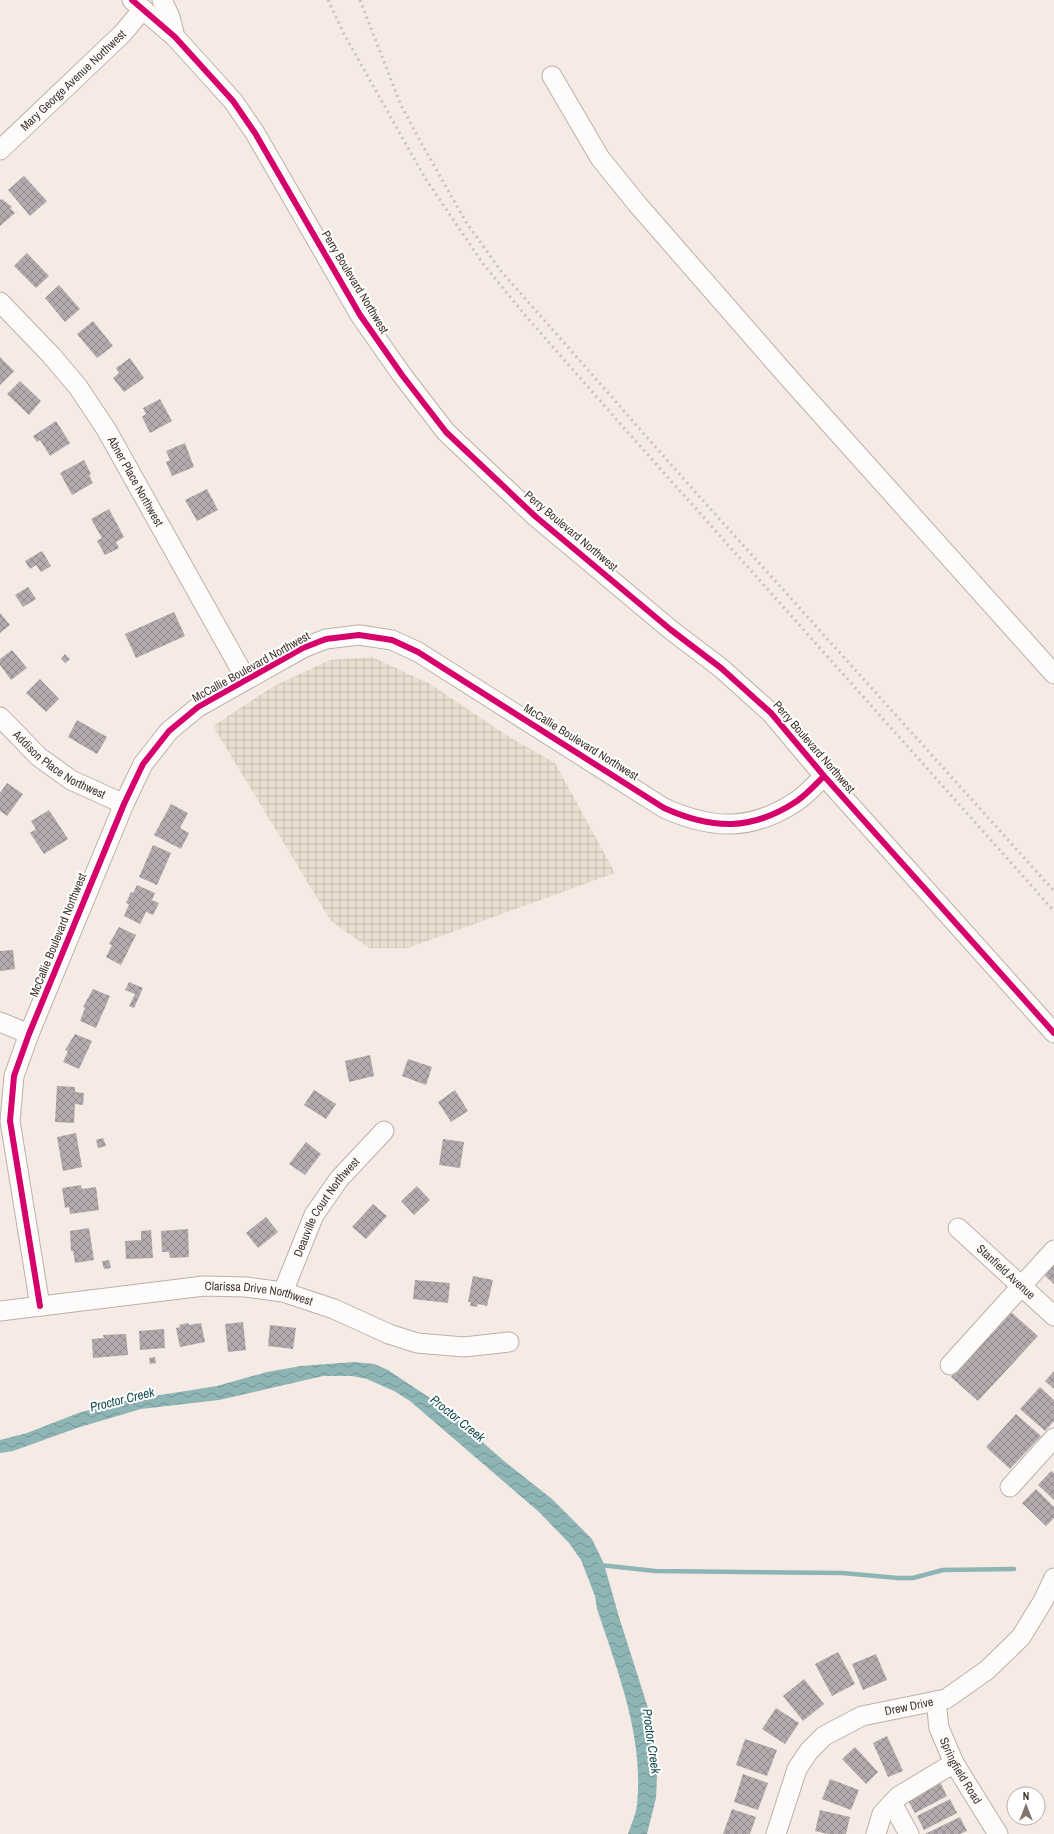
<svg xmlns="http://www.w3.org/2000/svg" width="1054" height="1834" viewBox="0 0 1054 1834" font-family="'Archivo Narrow',sans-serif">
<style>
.industrial{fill:url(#industrial-grid)}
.water{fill:url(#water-waves)}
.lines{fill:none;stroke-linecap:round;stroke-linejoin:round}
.stream{stroke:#8eb5b5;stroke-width:4.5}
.building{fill:url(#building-cross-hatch)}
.minor-casing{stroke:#bbb0aa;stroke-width:21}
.minor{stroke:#fefcfb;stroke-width:19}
.rail{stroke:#c5c2c0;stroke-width:3;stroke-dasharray:2 4;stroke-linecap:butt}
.cycleway-casing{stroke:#fff;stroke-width:8}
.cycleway{stroke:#d6006c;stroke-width:6}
.labels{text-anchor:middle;stroke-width:4;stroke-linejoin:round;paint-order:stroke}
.street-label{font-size:12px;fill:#42352d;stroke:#fff}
.water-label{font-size:13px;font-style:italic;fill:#154c4f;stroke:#fff}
</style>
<defs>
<pattern id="industrial-grid" width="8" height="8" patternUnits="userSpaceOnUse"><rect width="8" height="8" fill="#eaded0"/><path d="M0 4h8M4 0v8" fill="none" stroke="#cabfb3"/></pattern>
<pattern id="water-waves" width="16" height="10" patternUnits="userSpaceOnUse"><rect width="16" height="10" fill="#8eb5b5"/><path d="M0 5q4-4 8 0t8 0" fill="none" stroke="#769494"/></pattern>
<pattern id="building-cross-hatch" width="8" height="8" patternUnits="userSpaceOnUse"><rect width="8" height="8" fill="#b2aaac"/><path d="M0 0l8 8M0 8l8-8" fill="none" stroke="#928b8c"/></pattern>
</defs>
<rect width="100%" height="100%" fill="#f5eae4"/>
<path class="industrial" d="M372,657L430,684L506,735L555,763L615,873L408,948H369L331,921L213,726L274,686L330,660Z"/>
<path class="water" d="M354,1362L374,1364L388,1370L439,1404L504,1461L552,1499L592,1539L604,1564L619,1617L648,1708L652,1729L657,1777L656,1798L647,1834H628C631,1825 636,1814 637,1805C644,1737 618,1672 597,1609L595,1596L581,1560L569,1543L539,1512L410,1401L394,1391L367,1379L352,1376H323L219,1400L141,1409L77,1428L13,1451L0,1453V1440L27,1433L81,1412L129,1400L217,1386L267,1372L301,1366Z"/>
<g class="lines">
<path class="stream" d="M600,1565L655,1571L842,1573L898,1578H913L943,1570L1014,1569"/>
</g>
<path class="building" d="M24,176L47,201L30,216L8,190Z
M2,199L12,207L10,208L15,213L0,226V200Z
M27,253L49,276L36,288L14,266Z
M59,285L80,309L65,322L45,298Z
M93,321L113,346L97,358L77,334Z
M0,357L14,371L0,385Z
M130,358L144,378L124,392L113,378L119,373L116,368Z
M20,381L41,401L29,415L7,394Z
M160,399L172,421L150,433L142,417L146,414L143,408Z
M56,421L70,443L50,456L40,440L37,442L33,436Z
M185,443L194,467L172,476L166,462L170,460L166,451Z
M84,460L91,474L89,475L93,483L72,495L60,473Z
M207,489L218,510L197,521L185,500Z
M109,509L124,537L116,542L119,548L105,555L97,541L102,538L91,519Z
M42,551L51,566L41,572L36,565L30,569L25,561Z
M28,587L36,599L23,607L15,595Z
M174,612L185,636L136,658L125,634Z
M0,613L10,625L0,633Z
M12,650L27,668L11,680L0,665V659Z
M65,654L70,659L65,663L61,659Z
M40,679L59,699L46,712L26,693Z
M77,720L107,737L97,754L68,737Z
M7,783L23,794L7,816L0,811V793Z
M171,804L188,813L180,828L189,833L181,849L154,835Z
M49,810L68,839L44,854L30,833L36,829L31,821Z
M153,845L171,853L157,885L139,877Z
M137,885L155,893L152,900L159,903L153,915L146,912L140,924L124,916L129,904L126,903L131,892L133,893Z
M119,927L136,935L121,965L106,957L112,945L109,944Z
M13,950L15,969L0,971V951Z
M129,982L143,988L134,1008L129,1006L135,994L125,990Z
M93,989L110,996L96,1028L80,1021L85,1008L83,1007Z
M75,1034L92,1041L79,1069L63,1062L68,1051L65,1050Z
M370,1055L374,1076L349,1082L345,1061Z
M408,1059L432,1067L426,1085L402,1076Z
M57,1086L75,1087V1092L84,1093L83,1105L75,1104L74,1123L55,1122Z
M314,1090L336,1104L326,1119L304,1105Z
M455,1090L468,1111L451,1122L438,1102Z
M76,1133L82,1167L63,1171L57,1137Z
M103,1138L106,1146L98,1148L96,1140Z
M443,1139L464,1142L460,1168L439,1165Z
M306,1142L321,1154L305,1175L289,1164Z
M81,1185L82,1189L96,1187L99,1210L70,1214L69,1207L65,1208L62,1188Z
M417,1186L430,1200L414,1215L401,1201Z
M373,1204L387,1216L366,1239L352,1227Z
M266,1217L278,1232L258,1248L246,1233Z
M89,1228L94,1260L75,1263L73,1251H71L70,1231Z
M188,1229L189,1257L170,1258L169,1252H162L161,1231Z
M151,1230L153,1258L126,1259L125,1241L141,1240V1231Z
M109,1260L111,1268L104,1269L102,1261Z
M1054,1263V1284L1044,1275Z
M473,1276L493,1280L487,1306L478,1304L477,1307L470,1306L471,1302H468Z
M415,1280L450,1283L448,1303L413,1299Z
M1011,1312L1038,1336L978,1401L951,1377Z
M243,1322L246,1350L228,1352L225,1324Z
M188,1323L189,1325L201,1323L205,1342L180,1347L176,1328L180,1327L179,1325Z
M270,1325L296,1328L293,1349L268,1346Z
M164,1329L165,1348L140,1350L139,1331Z
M126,1334L128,1355L93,1358L92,1339L104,1338L103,1335Z
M155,1357L156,1363L150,1364L149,1358Z
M1054,1371V1389L1045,1381Z
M1040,1387L1054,1400V1421L1045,1431L1020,1409Z
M1016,1414L1041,1436L1010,1469L986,1447Z
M1051,1471L1054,1473V1500L1038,1485Z
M1036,1489L1054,1507V1518L1046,1526L1022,1503Z
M838,1652L855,1684L832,1696L815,1664Z
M876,1654L887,1680L863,1690L852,1664Z
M804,1679L824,1704L803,1721L783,1696Z
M776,1708L799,1723L785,1744L762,1729Z
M887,1736L903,1771L888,1777L873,1743Z
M745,1739L777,1750L767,1776L736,1765Z
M855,1747L878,1772L866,1784L842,1759Z
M743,1774L768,1783L758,1810L734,1802Z
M830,1779L859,1790L851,1810L822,1799Z
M940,1782L947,1796L915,1813L907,1799Z
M950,1799L957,1813L924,1830L917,1816Z
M732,1809L756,1817L750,1834H723Z
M820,1810L850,1817L846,1834H828L815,1831Z
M960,1817L967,1831L960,1834H925Z"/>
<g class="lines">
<defs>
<g id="minor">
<path d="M132,0L175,37L233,101L255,133L360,315L402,375L446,432L536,517L671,630L721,668L771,713L824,776L1054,1033"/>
<path d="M162,0L170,17L175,37"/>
<path d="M552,76L600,158L638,205L788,377L1054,674"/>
<path id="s1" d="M0,150L123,33L143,9"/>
<path id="s2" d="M0,302L51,355L78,387L106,429L246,679"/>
<path id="s3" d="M0,717L39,757L71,780L124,804"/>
<path d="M0,1022L29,1034"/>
<path id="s4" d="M958,1228L1054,1316"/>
<path id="s5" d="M283,1292L314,1215L339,1179L384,1131"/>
<path d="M40,1306L10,1121L14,1076L29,1034L124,804L143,764L169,731L198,707L303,648L326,639L359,635L392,640L418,652L664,808C713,830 752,831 797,801C807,794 816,784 824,776"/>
<path id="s6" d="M0,1311L204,1286L246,1287L283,1292L334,1309L389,1334L417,1343L464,1347L509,1342"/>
<path d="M950,1365L1054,1250"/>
<path d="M1010,1487L1054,1438"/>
<path id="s7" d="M936,1701L939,1728L954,1763L998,1834"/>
<path id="s8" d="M776,1834L797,1769L809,1751L824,1736L862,1716L946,1699L987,1670L1021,1637L1043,1601L1054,1578"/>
<path d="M876,1834L882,1814L892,1803"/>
<path d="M909,1834L892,1803L899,1796L954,1763"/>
</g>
</defs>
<use href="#minor" class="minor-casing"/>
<use href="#minor" class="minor"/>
<path class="rail" d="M328,0L344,34L425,178L484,265L530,321L624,428L1054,911
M360,0L400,103L419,139L466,222L501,271L689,485L1054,891"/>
<defs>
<path id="cycleway" d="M132,0L175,37L233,101L255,133L360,315L402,375L446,432L536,517L671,630L721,668L771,713L824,776L1054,1033
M40,1306L10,1121L14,1076L29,1034L124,804L143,764L169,731L198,707L303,648L326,639L359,635L392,640L418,652L664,808C713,830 752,831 797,801C807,794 816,784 824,776"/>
</defs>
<use href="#cycleway" class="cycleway-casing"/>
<use href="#cycleway" class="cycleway"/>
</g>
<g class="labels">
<g class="street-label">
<text dy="4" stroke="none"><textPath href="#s1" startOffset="101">Mary George Avenue Northwest</textPath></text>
<text transform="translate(355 282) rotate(59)" y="4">Perry Boulevard Northwest</text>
<text dy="4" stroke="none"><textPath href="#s2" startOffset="226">Abner Place Northwest</textPath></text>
<text transform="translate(571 531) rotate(40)" y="4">Perry Boulevard Northwest</text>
<text transform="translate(251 667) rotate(-29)" y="4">McCallie Boulevard Northwest</text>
<text transform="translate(581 742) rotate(32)" y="4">McCallie Boulevard Northwest</text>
<text transform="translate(814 747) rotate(49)" y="4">Perry Boulevard Northwest</text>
<text dy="4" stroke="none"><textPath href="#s3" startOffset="77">Addison Place Northwest</textPath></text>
<text transform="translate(58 935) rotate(-68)" y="4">McCallie Boulevard Northwest</text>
<text dy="4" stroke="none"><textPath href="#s5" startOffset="96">Deauville Court Northwest</textPath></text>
<text dy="4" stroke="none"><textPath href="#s4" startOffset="65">Stanfield Avenue</textPath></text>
<text dy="4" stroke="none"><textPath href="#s6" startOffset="261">Clarissa Drive Northwest</textPath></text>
<text dy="4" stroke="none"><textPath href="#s8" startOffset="202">Drew Drive</textPath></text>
<text dy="4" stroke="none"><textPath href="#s7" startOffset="75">Springfield Road</textPath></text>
</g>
<g class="water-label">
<text transform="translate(122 1399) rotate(-14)" y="5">Proctor Creek</text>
<text transform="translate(458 1418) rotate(39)" y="5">Proctor Creek</text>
<text transform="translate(652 1741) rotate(82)" y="5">Proctor Creek</text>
</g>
</g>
<g transform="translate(1026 1806)"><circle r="19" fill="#ffffff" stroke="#b3aeab"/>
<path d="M0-3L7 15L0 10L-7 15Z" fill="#81746d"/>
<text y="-6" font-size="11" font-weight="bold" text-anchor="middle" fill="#42352d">N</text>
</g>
</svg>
